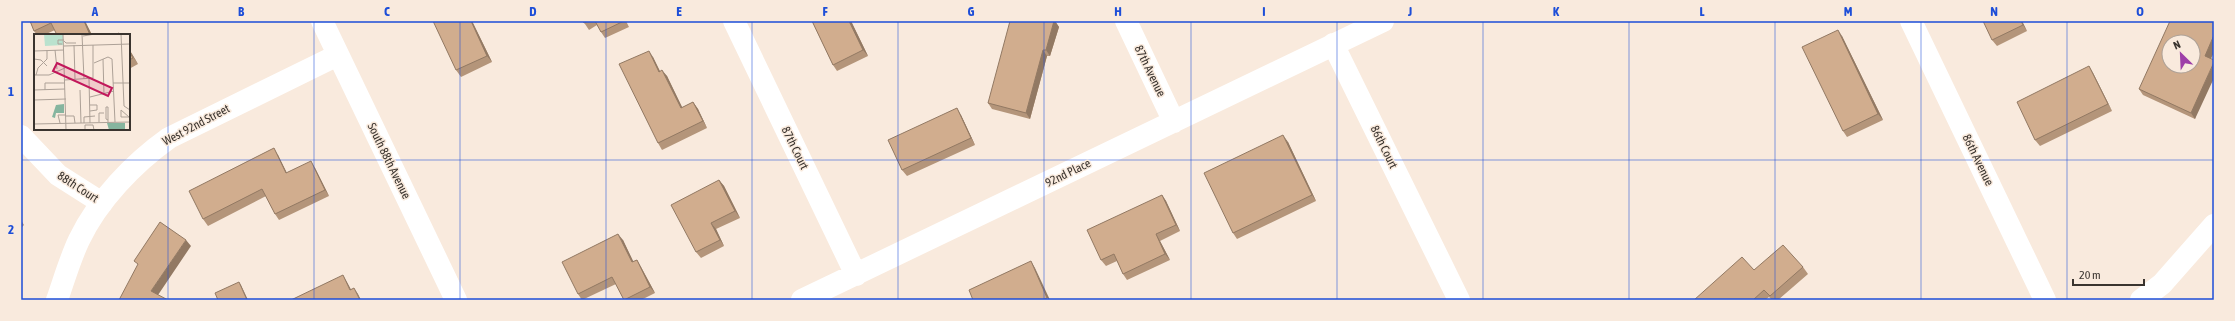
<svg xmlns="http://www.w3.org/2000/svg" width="2235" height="321" viewBox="0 0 2235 321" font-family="'Asap Condensed',sans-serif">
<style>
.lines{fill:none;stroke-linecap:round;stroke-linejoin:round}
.minor{stroke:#fff;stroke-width:22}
.wall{fill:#b4957a}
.shaded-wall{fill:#927963}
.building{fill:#d1ad8e;stroke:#927963;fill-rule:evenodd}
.grid{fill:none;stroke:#1d4ed8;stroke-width:1;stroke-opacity:0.55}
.labels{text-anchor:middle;stroke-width:3;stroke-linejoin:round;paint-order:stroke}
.street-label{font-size:12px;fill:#3a342f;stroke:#f9eadd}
.inset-road{fill:none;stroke:#ada197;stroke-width:1}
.view{fill:#c2185b;fill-opacity:0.15;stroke:#c2185b;stroke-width:2}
.inset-edge{fill:none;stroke:#3a342f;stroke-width:2}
.neatline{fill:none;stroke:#1d4ed8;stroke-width:1.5}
.grid-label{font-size:13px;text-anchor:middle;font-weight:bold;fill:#1d4ed8}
</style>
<rect width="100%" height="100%" fill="#f9eadd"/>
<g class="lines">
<path class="minor" d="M322,21L456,300
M734,21L856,275
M1126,21L1174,122
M1911,21L2045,300
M1333,44L1459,300
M21,136L58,175L102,203
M57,300C64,280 70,259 79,240C98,200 134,163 169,138L338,55
M802,300L1383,21
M2141,300L2162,284L2214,225"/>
</g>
<path class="wall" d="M30,21H85L92,35H57L55,30L44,35H37L34,31Z
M472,21L492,62L461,77L456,70Z
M583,21H626L629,27L605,38L601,32L597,25L589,30Z
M812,21H851L868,56L837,71L833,65Z
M1054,21H1055L1059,27L1050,56H1047L1030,119L992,109L988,103Z
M2022,21L2027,31L1997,46L1992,40Z
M2214,21V52L2211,59L2195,119L2143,95L2139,89Z
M1842,36L1883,120L1847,137L1843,131Z
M129,49L138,64L129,69Z
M653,57L660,71L667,76L682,108L693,102L698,109L707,128L662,150L658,143Z
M2089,66L2093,73L2112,111L2040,146L2035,140Z
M961,115L975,145L907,176L902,170Z
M1288,142L1316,201L1237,239L1233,233Z
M278,155L287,173L315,168L329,196L279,220L275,214L266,196L208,226L203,219Z
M719,180L724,186L740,218L716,229L724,246L701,258L696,252Z
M1162,195L1166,201L1180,231L1160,241L1170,260L1127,280L1123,274L1117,261L1106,266L1101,260Z
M21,220L24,225L21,228Z
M623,240L633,262L637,260L641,267L655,293L641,300H624L616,284L582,300L578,294Z
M1803,267L1808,274L1778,300H1772L1769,297L1765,300H1694L1754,270Z"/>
<path class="shaded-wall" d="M84,21H85L92,35H90Z
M471,21H472L492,62L487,56Z
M849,21H851L868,56L863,50Z
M1054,21H1055L1059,27L1050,56L1046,50Z
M2021,21H2022L2027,31L2023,25Z
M1838,30L1842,36L1883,120L1878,114Z
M2214,35V52L2209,62L2205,56Z
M129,49L138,64L129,51Z
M1043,50L1047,56L1030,119L1026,113Z
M649,51L653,57L663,78L659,72Z
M2214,62V78L2195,119L2191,113Z
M2089,66L2093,73L2112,111L2108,104Z
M662,70L667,76L686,115L681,108Z
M693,102L698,109L707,128L703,121Z
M957,108L961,115L975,145L971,138Z
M1283,135L1288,142L1316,201L1312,195Z
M274,148L278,155L290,180L286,173Z
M311,161L315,168L329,196L325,190Z
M719,180L724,186L740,218L735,211Z
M1162,195L1166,201L1180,231L1176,225Z
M711,223L716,229L724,246L720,240Z
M618,234L623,240L637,269L632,262Z
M1156,234L1160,241L1170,260L1165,254Z
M186,240L191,246L156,298L151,291Z
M637,260L641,267L655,293L650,287Z
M1031,261L1035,268L1050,300H1049L1047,298Z
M343,275L347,282L355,297L350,290Z
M239,282L241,285L248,300H247Z
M354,288L358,294L361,300H360Z"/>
<path class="building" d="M30,21H84L90,35H57L51,23L34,31Z
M433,21H471L487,56L456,70Z
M583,21H588L584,23Z
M595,21H624L601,32Z
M812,21H849L863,50L833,65Z
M1010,21H1054L1046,50H1043L1026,113L988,103Z
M1983,21H2021L2023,25L1992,40Z
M2170,21H2214V35L2205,56L2214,60V62L2191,113L2139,89ZM2169,42H2193V66H2169Z
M1838,30L1878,114L1843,131L1802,47Z
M119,33L120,35H115Z
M129,51L133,58L129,60Z
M649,51L659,72L662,70L681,108L693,102L703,121L658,143L619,64Z
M2089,66L2108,104L2035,140L2017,102Z
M957,108L971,138L902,170L888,140Z
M1283,135L1312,195L1233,233L1204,173Z
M274,148L286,173L311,161L325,190L275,214L262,189L203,219L189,191Z
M719,180L735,211L711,223L720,240L696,252L671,205Z
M1162,195L1176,225L1156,234L1165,254L1123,274L1114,254L1101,260L1087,230Z
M160,222L186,240L151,291L168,300H119L138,264L134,261Z
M618,234L632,262L637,260L650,287L624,300L612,277L578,294L562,262Z
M1783,245L1803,267L1770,296L1764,290L1753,300H1694L1742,257L1754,270Z
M1031,261L1047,298L1043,300H973L969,290Z
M343,275L350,290L354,288L360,300H291Z
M239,282L247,300H218L215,293Z"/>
<path class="grid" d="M168,21V300M314,21V300M460,21V300M606,21V300M752,21V300M898,21V300M1044,21V300M1191,21V300M1337,21V300M1483,21V300M1629,21V300M1775,21V300M1921,21V300M2067,21V300M21,160H2214"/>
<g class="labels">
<g class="street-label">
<text transform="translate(1150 71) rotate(64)" y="4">87th Avenue</text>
<text transform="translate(196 125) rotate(-28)" y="4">West 92nd Street</text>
<text transform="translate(1384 147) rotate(64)" y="4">86th Court</text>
<text transform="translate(795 148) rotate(64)" y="4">87th Court</text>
<text transform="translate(1978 160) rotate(64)" y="4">86th Avenue</text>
<text transform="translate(389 161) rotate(64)" y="4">South 88th Avenue</text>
<text transform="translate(1068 173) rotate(-26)" y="4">92nd Place</text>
<text transform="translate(78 187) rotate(33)" y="4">88th Court</text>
</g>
</g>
<g transform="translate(34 34)">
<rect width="96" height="96" fill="#f9eadd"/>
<path d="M10,0H29V11L11,12Z" fill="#bae2ce"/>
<path d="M30,70V79H22L21,84L18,83L22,71ZM73,89H91V96H75Z" fill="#86b59f"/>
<path class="inset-road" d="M29,0L32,96M48,0L50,45M87,0L90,72L96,76M49,2L61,0M30,7L32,9H42M28,10H24V6H30M40,11L41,45M30,12L96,10M21,16L23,35M0,17L30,16M0,25L7,26L13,32M69,25L70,61M60,29L74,23L78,25L81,88M0,41H15L31,34M2,41L4,34L13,25V16M55,45L56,89M31,46L59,44V11M79,49H96M0,56L31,55M11,56V49H31M46,56L47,89M56,63L80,57M0,66L32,65M56,71H63V76L56,77M32,82H40L41,89M95,83L87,76V83H96M74,86L72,85V73H74V88M65,88V79H70M26,89L24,81H32M50,89V83L61,82M0,90L96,88M51,96V91H59L60,96"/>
<path class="view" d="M23,29L78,54L74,62L19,37Z"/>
<rect width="96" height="96" class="inset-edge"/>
</g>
<rect width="2235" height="321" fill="none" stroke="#f9eadd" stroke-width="44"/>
<g transform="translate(2181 54) rotate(336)"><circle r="19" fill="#f9eadd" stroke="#ada197"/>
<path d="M0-3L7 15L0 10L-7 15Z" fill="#9e3fa8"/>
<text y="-6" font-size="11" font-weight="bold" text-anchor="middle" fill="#3a342f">N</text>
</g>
<path d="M2073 279v6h71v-6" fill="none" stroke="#3a342f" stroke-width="2"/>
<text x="2079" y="279" font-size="12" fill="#3a342f" stroke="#f9eadd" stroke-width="3" paint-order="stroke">20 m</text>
<rect x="22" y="22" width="2191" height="277" class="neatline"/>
<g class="grid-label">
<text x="95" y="16">A</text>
<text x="241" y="16">B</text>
<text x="387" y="16">C</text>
<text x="533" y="16">D</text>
<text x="679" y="16">E</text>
<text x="825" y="16">F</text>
<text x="971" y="16">G</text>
<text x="1118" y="16">H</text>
<text x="1264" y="16">I</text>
<text x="1410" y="16">J</text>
<text x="1556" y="16">K</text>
<text x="1702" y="16">L</text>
<text x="1848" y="16">M</text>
<text x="1994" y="16">N</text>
<text x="2140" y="16">O</text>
<text x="11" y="96">1</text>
<text x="11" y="234">2</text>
</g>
</svg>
